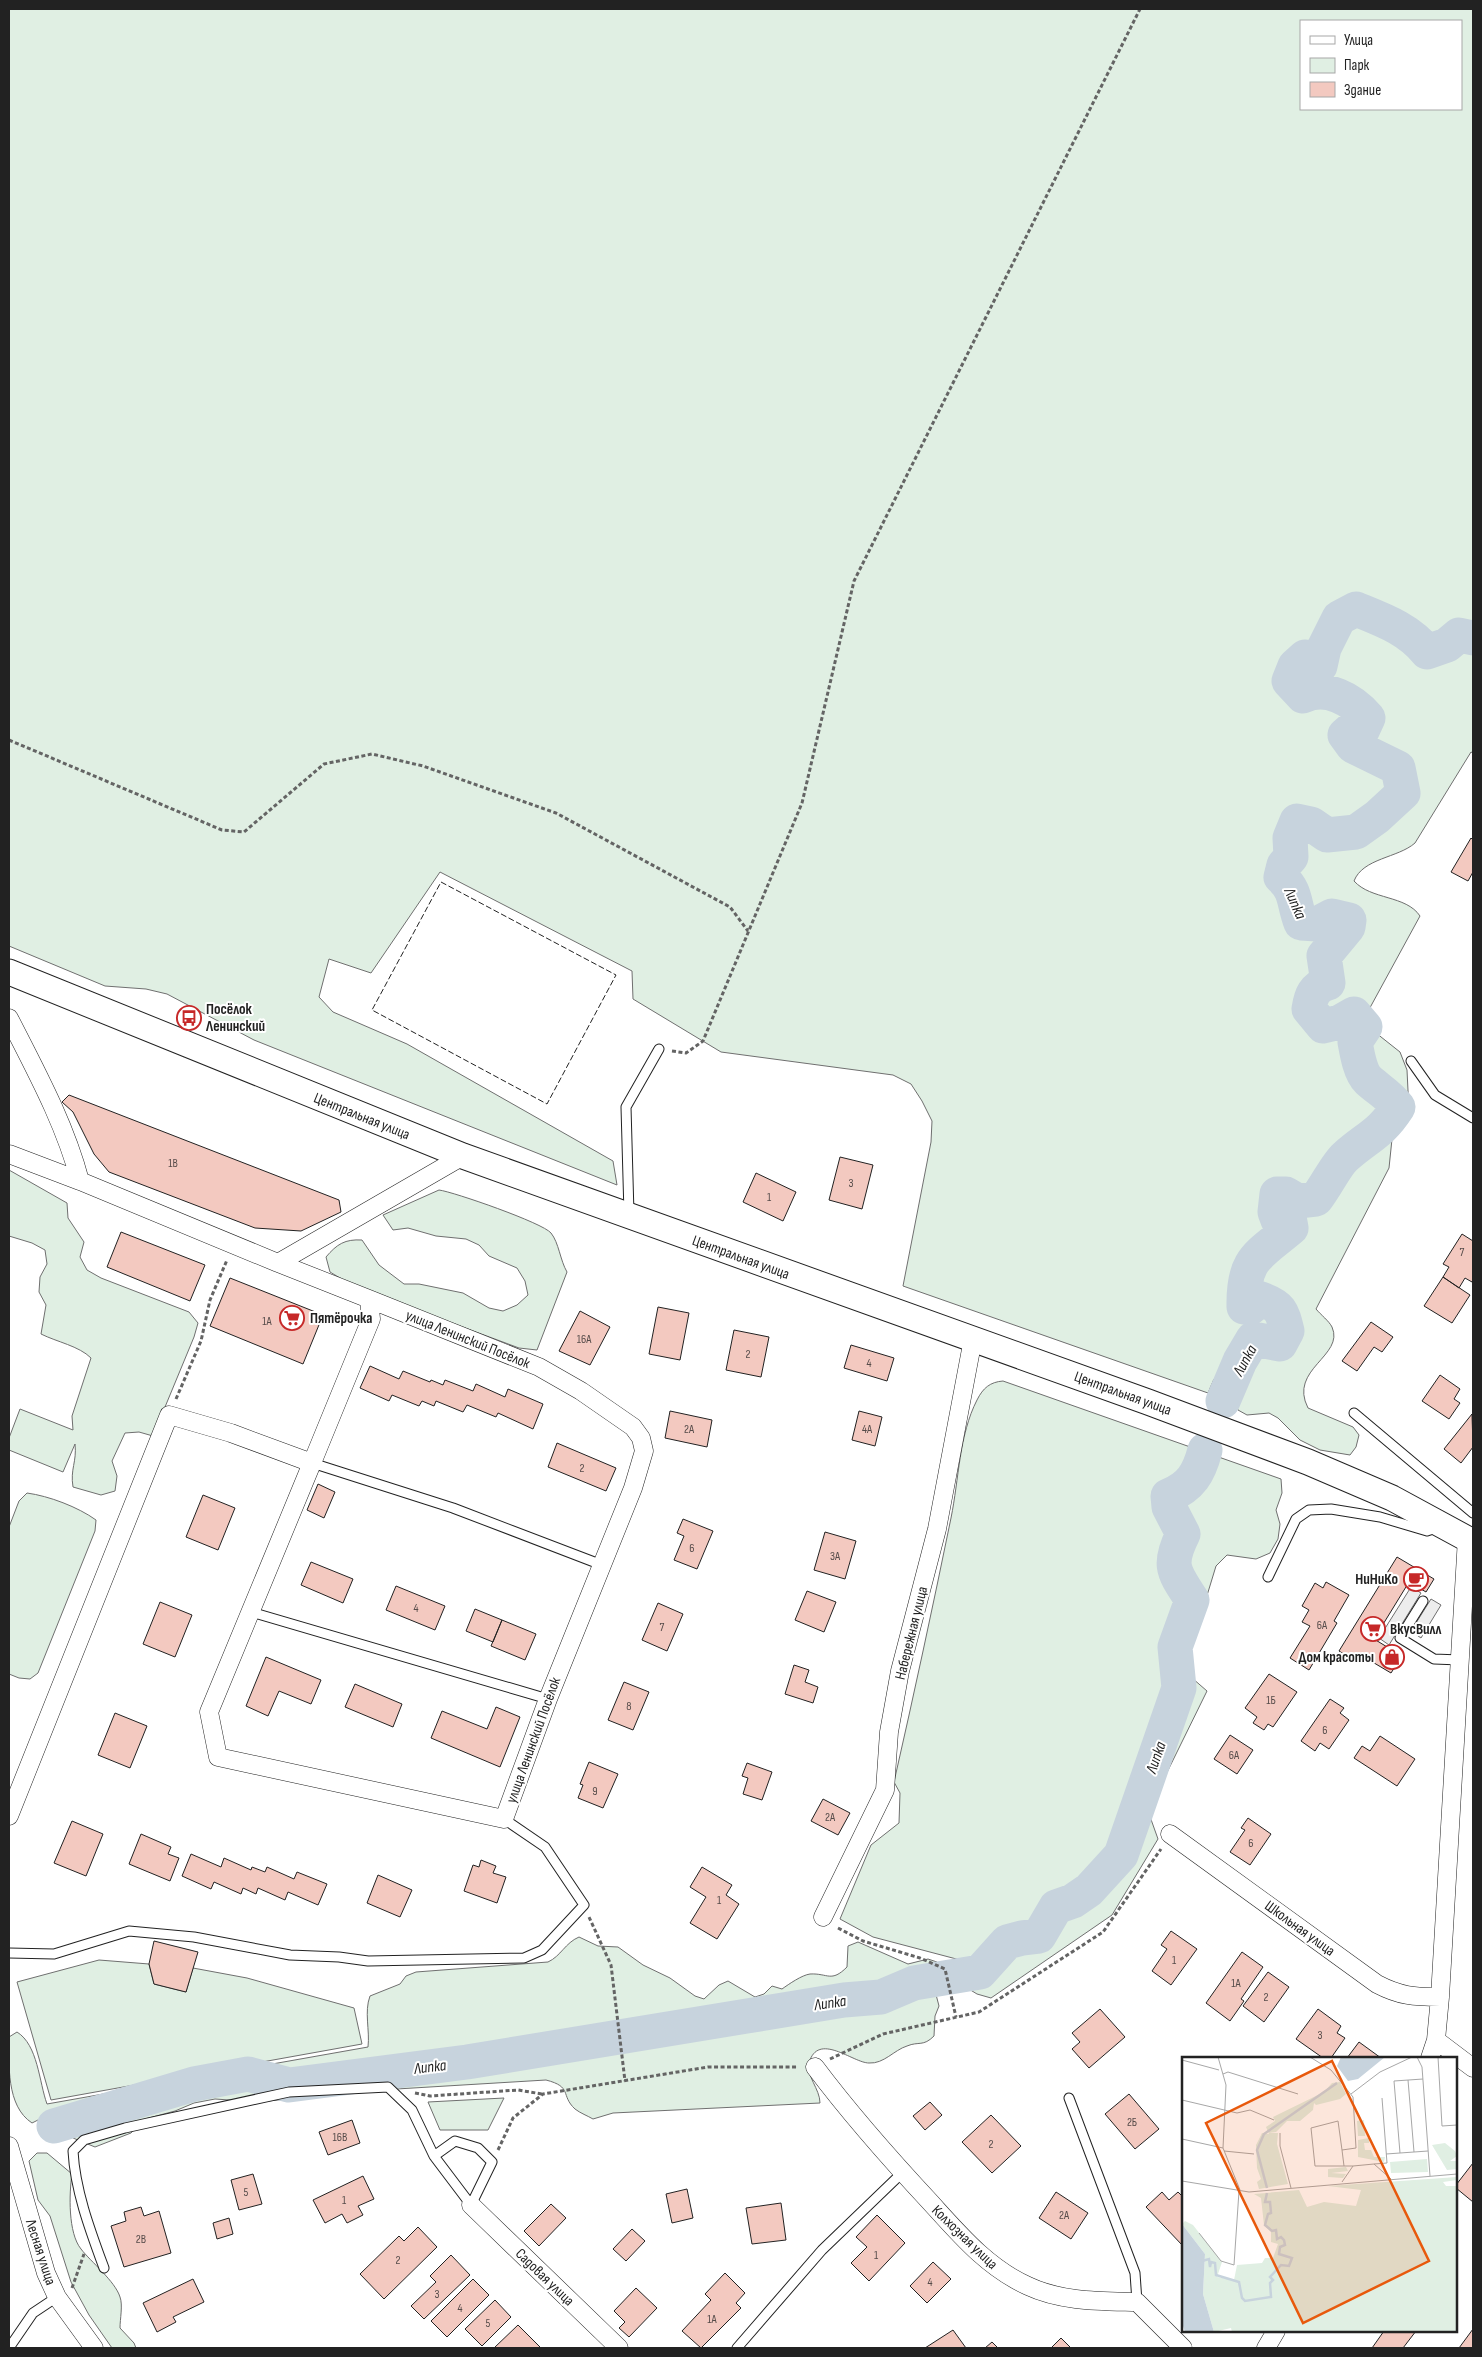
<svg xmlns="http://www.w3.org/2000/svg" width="1482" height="2357" viewBox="0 0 1482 2357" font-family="'Sofia Sans Condensed',sans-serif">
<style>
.green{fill:#e0efe3;stroke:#6f6f6f;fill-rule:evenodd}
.parking{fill:#ededed;stroke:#6f6f6f}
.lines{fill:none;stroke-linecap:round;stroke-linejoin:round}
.river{stroke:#c7d3dd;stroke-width:35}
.building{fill:#f3c9c0;stroke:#222}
.service-casing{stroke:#222;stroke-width:11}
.minor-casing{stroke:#222;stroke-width:19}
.secondary-casing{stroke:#222;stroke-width:27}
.path{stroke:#646464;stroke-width:3;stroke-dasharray:4 2.5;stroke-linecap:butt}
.service{stroke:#fff;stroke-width:9}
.minor{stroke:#fff;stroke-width:18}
.secondary{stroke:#fff;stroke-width:25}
.fence{stroke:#222;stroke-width:1;stroke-dasharray:6 2.5;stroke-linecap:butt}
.labels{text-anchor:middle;stroke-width:4;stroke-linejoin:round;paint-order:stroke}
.number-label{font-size:12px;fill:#564c4a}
.poi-label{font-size:15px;font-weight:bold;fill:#222;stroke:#fff;text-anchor:start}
.street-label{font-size:15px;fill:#222;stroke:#fff}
.water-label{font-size:16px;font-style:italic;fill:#222;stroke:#fff}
.inset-river{fill:none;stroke:#c7d3dd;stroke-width:2.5}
.inset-road{fill:none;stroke:#a7a7a7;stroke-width:1}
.view{fill:#e8590c;fill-opacity:0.15;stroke:#e8590c;stroke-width:2.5}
.inset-edge{fill:none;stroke:#222;stroke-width:2.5}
</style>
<rect width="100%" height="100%" fill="#fff"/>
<path class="green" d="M9,9H1473V753L1471,752L1415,843C1398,858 1363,858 1354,881C1371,900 1406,895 1420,916L1366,1015L1371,1029L1400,1052L1407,1070L1409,1111L1392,1139L1389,1168L1316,1309C1321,1315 1329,1321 1332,1327C1345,1356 1288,1369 1308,1408L1353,1427L1359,1435L1356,1447L1350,1455L1320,1450L1300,1440L1278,1418L1269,1413L1247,1415L1238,1410L1224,1382L1214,1379L1208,1393L903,1286L931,1142L932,1121L922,1101L911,1084L893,1075L721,1052L633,999L632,971L440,872L371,973L329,959L319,997L333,1012L407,1044L613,1161L617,1185L254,1040L167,994L146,989L105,986L9,946ZM1301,21H1461V109H1301Z
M9,1170L67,1203L68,1218L84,1242L80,1257L87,1270L101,1278L189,1312L198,1323L194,1337L153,1436L139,1432L125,1433L112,1461L117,1476L115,1491L101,1495L73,1487C70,1469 77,1462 75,1444L63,1472L9,1450V1438L20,1409L73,1430L72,1416L91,1358C79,1346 57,1342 41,1334L46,1305L39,1292L40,1277L47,1264L45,1250L32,1243L9,1236Z
M439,1190C454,1192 543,1223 551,1233C559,1243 560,1260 567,1272L537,1350L519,1348L355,1287L330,1272L326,1257C337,1244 345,1239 362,1240L379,1265L404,1284H419L463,1293L489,1308L503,1311L517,1305L528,1295L525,1281L517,1268L489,1256L479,1245L466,1239L436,1236L408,1228L393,1230L383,1215Z
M1003,1381L1281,1479L1282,1493L1276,1510L1280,1524L1278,1539L1270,1553L1256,1559L1227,1555L1216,1566L1184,1671L1207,1691L1148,1811L1158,1839L1112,1915L991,1998L977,1994L964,1986V1961L873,1937L840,1919L871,1845L899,1823L900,1793L894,1782C914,1694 933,1606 951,1518C959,1479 959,1435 977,1400C983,1388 990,1382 1003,1381Z
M27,1493C49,1496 78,1507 96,1520L95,1531L38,1673L30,1679L19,1678L9,1674V1527L19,1501Z
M579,1937L598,1946L618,1947L643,1965L670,1978L695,1996L704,1999L719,1985L728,1981L755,1997L764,1994L772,1986L782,1989C789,1984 802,1975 810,1974C828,1973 831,1983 847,1967L848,1946L858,1942L908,1964L928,1959L937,1962L942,1970V1980L934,1987L939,2006L935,2016L934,2036C923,2047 919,2041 907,2046C894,2050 884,2064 869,2063C853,2063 818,2031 809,2063C806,2076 820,2089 820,2103L613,2113L593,2119C588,2116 580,2113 575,2109C560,2095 573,2087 546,2080L380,2090L258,2102L215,2099L194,2103L175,2111L145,2119L131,2133L95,2147L73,2138L67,2121L60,2114H50L32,2123C6,2106 9,2064 9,2037L17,2032C38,2045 39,2082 47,2104L368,2047C370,2030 364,2012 370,1996L400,1984L406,1976L416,1972L548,1962C561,1956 565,1943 579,1937Z
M99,1960L149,1964L154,1984L186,1992L193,1968L247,1978L354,2008L362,2044L51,2100L17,1982Z
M504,2098L488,2130H440L428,2102Z
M37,2153H47L72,2174C69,2194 68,2233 81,2249C91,2262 115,2281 120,2297C123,2305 120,2319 120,2328L134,2343L136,2348H112L89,2315L71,2282L50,2216L38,2200L29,2161Z"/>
<path class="parking" d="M1411,1587L1421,1593L1389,1645L1379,1638Z
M1431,1599L1441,1605L1421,1638L1411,1631Z"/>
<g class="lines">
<path class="river" d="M1223,1401L1240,1361L1253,1339L1280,1344L1287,1331C1282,1311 1281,1306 1261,1299L1250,1308L1244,1307C1243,1258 1258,1256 1291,1228L1289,1217L1278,1220L1275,1212L1277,1194H1286L1298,1201L1316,1199C1325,1188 1336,1165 1345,1157C1367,1137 1380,1135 1398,1107C1389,1095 1379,1090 1368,1080C1360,1072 1357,1053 1355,1042L1365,1027L1354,1014L1340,1022L1323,1026L1309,1009C1311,996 1314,987 1328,983L1324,956L1348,927L1349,920L1332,916L1317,924L1301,923C1293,902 1297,892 1281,877L1284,865L1291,857L1290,838L1297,821L1311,824L1327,835L1356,832L1377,817L1403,793L1398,768L1353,746L1345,735L1353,728L1362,731L1368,718C1352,699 1326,685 1303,696L1289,681L1295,666L1305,657L1311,666H1320L1324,648L1339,618L1356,609C1383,620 1409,629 1427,652L1447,645L1459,635L1473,638
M54,2126L194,2084L248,2074L289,2085L467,2062L844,2000L881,1997L914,1983L980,1972L1007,1942L1022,1938L1039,1936L1056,1907L1073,1901L1089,1890L1121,1855L1179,1688L1175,1647L1192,1600C1174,1572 1167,1566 1183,1534L1169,1507L1168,1496C1191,1487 1199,1473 1205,1450"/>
</g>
<path class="building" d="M1471,838L1473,840V872L1468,881L1451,872Z
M69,1095L339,1200L341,1212L301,1231L255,1228L109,1172L94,1154L73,1112L62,1102Z
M840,1157L873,1165L862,1209L829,1200Z
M756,1173L796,1192L783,1221L743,1202Z
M121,1232L205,1265L190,1301L107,1267Z
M1462,1234L1473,1241V1279L1472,1282L1465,1278L1459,1288L1443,1277L1449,1267L1443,1264Z
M1443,1277L1470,1295L1452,1323L1424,1306Z
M230,1278L323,1315L303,1364L210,1326Z
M658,1307L689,1313L680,1360L649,1354Z
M580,1311L610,1327L590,1365L559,1351Z
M1371,1322L1393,1337L1382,1352L1374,1347L1357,1371L1342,1361Z
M734,1330L769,1337L761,1377L726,1370Z
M851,1345L894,1358L887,1381L844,1368Z
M370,1366L399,1379L403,1371L430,1382L431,1380L443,1385L445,1380L473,1391L476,1384L505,1397L508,1389L543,1404L533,1429L498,1413L496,1417L467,1405L463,1412L436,1401L434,1406L422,1401L419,1406L392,1395L389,1401L360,1388Z
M1440,1375L1460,1389L1454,1399L1460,1403L1449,1419L1422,1401Z
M670,1411L712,1420L707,1447L665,1438Z
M859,1411L882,1417L875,1446L852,1440Z
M1472,1414L1473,1447L1461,1463L1444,1449Z
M557,1443L616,1468L606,1491L548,1467Z
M318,1484L335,1492L324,1518L307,1510Z
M203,1495L235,1508L218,1550L186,1537Z
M683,1519L713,1531L697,1569L674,1560L684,1536L677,1533Z
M825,1532L856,1541L845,1579L814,1570Z
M1397,1557L1434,1579L1426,1592L1409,1582L1374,1639L1402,1656L1391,1673L1359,1654L1355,1661L1339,1651Z
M311,1562L353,1579L343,1603L301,1585Z
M1326,1582L1349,1595L1334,1621L1337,1623L1309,1670L1290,1658L1310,1626L1302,1622L1309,1610L1302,1606L1315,1583L1323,1588Z
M396,1586L445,1606L435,1630L386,1610Z
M807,1591L836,1602L824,1632L795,1620Z
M160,1602L192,1615L175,1657L143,1644Z
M658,1603L683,1614L667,1651L642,1640Z
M475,1609L502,1620L493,1642L466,1631Z
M502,1620L536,1634L525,1660L491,1646Z
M266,1657L321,1680L311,1704L279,1691L268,1716L246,1706Z
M794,1665L809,1670L805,1682L818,1687L813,1703L785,1694Z
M1269,1674L1297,1692L1273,1727L1268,1724L1264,1730L1253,1723L1257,1717L1245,1708Z
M624,1682L649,1692L633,1730L608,1720Z
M355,1684L402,1704L393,1727L345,1707Z
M1330,1699L1344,1708L1340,1713L1349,1720L1329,1749L1320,1743L1315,1751L1301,1741Z
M496,1707L520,1717L500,1767L431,1738L442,1711L487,1729Z
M115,1713L147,1726L130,1768L98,1755Z
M1230,1735L1253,1750L1237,1774L1214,1759Z
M1380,1736L1415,1759L1397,1786L1354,1758L1362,1746L1370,1751Z
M589,1762L618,1774L603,1808L578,1798L583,1785L580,1784Z
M747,1763L772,1772L762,1800L743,1794L748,1778L742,1776Z
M823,1799L850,1813L838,1835L811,1821Z
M1248,1818L1271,1834L1250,1865L1230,1852L1245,1830L1241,1828Z
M72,1821L103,1834L86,1876L54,1863Z
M141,1834L171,1847L168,1854L179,1858L170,1881L129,1864Z
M191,1854L221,1867L224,1858L251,1870L252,1867L265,1872L267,1867L294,1879L297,1872L327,1884L318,1905L288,1892L285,1900L258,1888L256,1894L243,1888L241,1894L214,1882L211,1889L182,1876Z
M481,1860L496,1866L493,1873L506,1877L497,1903L464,1891L473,1865L479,1867Z
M702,1867L732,1885L726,1895L739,1904L717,1939L690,1923L706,1897L690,1887Z
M378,1875L412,1890L400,1917L367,1903Z
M1171,1931L1197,1949L1171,1985L1152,1971L1167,1949L1161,1945Z
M154,1941L198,1952L186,1992L154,1984L149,1964Z
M1242,1952L1263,1967L1241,1999L1244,2001L1230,2021L1206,2003Z
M1268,1972L1289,1987L1264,2022L1243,2006Z
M1100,2009L1125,2037L1089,2068L1072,2049L1080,2042L1072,2033Z
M1318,2009L1341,2026L1337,2033L1345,2038L1331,2058H1323L1296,2039Z
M1359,2042L1381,2058H1347Z
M1129,2094L1159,2129L1135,2149L1105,2114Z
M930,2102L942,2115L925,2130L913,2116Z
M991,2115L1021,2146L992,2173L962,2142Z
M352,2120L360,2143L328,2155L319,2132Z
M1473,2163V2202L1456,2188V2185Z
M253,2174L262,2204L239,2210L231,2180Z
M363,2176L374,2199L358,2206L363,2215L347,2223L342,2214L325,2223L313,2200Z
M687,2189L693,2218L672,2223L666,2194Z
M1056,2192L1088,2213L1071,2239L1039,2218Z
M1162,2192L1169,2200L1178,2192L1183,2197V2246L1146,2207Z
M781,2203L786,2240L752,2244L746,2208Z
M551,2204L566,2218L539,2246L524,2231Z
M141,2207L144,2216L159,2211L171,2253L124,2267L111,2226L126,2221L124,2212Z
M877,2215L905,2243L869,2281L851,2263L867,2247L856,2237Z
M229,2218L233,2234L217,2239L213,2223Z
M418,2227L437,2247L384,2299L360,2274L399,2236L404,2241Z
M632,2229L645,2241L626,2261L613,2249Z
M451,2255L470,2275L424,2319L411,2306L436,2282L430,2276Z
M933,2262L951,2279L927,2303L910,2286Z
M725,2273L745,2293L736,2303L741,2308L701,2348L682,2331L711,2300L705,2294Z
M193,2279L204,2302L173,2317L176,2322L157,2332L143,2303Z
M473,2279L489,2295L447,2337L431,2321Z
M636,2288L657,2308L629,2337L619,2328L625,2322L614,2311Z
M495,2300L511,2317L482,2346L465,2329Z
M518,2325L541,2348H494Z
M1473,2329V2348H1459Z
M953,2330L966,2348H925Z
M1384,2331H1416L1403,2348H1372Z
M1061,2338L1071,2348H1051Z
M992,2342L998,2348H985Z"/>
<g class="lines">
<defs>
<path id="service" d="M1411,1061L1435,1095L1473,1118
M629,1214L626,1107L659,1049
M1354,1413L1473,1513
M312,1463L453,1508L602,1565
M1268,1577L1296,1519L1309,1510L1331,1509L1380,1517L1427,1531L1436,1528
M1423,1601L1400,1638L1434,1659L1460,1660
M251,1612L548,1699
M9,1953L54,1954L129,1931L194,1937L290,1955L339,1957L368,1961L524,1958L542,1950L584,1905L545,1847L504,1819
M1069,2098L1135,2273L1137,2302
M455,2141L478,2148L492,2162L471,2205L434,2156Z
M104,2268C90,2230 75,2190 73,2151L84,2140L125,2128L289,2092L388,2087L412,2110L434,2156
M9,2348L33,2313L57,2297
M737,2348L822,2250L902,2173"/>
<path id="minor" d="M9,1018C36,1071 65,1124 80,1181L278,1263L463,1156
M9,1154L80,1181
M312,1463L209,1712L218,1757L504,1819L548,1699L633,1488L644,1451L641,1438L633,1427L581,1391L539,1367L369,1299
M9,1816L169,1415L231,1433L312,1463L371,1319L369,1299L278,1263
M1170,1834L1377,1984C1400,1996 1414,1997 1440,1997
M823,1917L885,1790L889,1732L900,1671L937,1529L973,1339
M1436,2040L1473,2068
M1430,2058L1436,2040L1440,1997L1467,1538
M815,2067C851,2115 890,2159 931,2203C960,2235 988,2268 1028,2286C1062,2302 1101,2301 1137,2302L1183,2348
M9,2146L46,2273L57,2297L94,2348
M471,2205L619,2348
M1266,2348L1276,2331"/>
<path id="secondary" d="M9,972L463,1156L1148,1402L1308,1462L1392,1498L1473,1542"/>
</defs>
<use href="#service" class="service-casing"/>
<use href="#minor" class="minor-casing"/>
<use href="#secondary" class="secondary-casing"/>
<path class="path" d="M9,740L222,830L244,832L324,764L372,754L423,766L556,813L730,907L748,931
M672,1051L686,1053L703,1041L802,803L854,581L1140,9
M176,1399L201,1341L210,1300L227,1260
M589,1917L611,1965L625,2081
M838,1928L863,1941L920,1958L945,1969L956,2017
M830,2059L883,2034L979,2012L1103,1932L1161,1849
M415,2093L430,2096L518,2090L542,2094
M498,2150L513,2118L543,2094L708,2067H798
M72,2288L84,2254"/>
<use href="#service" class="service"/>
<use href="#minor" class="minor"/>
<use href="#secondary" class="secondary"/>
<path class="fence" d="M441,882L616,975L547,1104L372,1010Z"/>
</g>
<defs>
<symbol id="bus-ring" viewBox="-11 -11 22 22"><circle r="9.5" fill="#fff" stroke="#c62828" stroke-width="1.5"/><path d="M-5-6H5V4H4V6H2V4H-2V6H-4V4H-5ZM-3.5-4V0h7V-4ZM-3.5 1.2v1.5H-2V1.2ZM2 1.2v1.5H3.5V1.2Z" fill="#c62828"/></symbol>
<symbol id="supermarket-ring" viewBox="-11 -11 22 22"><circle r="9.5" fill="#fff" stroke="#c62828" stroke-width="1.5"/><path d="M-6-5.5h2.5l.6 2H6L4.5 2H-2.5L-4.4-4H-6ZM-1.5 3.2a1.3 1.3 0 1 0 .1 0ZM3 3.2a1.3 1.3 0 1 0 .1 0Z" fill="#c62828"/></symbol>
<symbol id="cafe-ring" viewBox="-11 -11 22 22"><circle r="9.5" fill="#fff" stroke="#c62828" stroke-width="1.5"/><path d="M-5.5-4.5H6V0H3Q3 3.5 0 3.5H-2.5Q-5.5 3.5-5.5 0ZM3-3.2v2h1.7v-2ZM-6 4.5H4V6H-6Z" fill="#c62828"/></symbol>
<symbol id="shop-ring" viewBox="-11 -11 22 22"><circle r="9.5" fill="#fff" stroke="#c62828" stroke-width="1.5"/><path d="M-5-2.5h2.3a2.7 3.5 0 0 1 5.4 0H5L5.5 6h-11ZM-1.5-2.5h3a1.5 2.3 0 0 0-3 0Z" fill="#c62828"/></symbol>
</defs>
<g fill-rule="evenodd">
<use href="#bus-ring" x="175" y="1004" width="28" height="28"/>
<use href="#supermarket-ring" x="278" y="1304" width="28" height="28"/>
<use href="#cafe-ring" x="1402" y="1565" width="28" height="28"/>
<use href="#supermarket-ring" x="1359" y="1615" width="28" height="28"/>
<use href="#shop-ring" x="1378" y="1643" width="28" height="28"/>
</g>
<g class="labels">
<g class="number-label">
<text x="173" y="1167">1В</text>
<text x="851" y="1187">3</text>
<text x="769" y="1201">1</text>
<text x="1462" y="1256">7</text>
<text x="267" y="1325">1А</text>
<text x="584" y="1343">16А</text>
<text x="748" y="1358">2</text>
<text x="869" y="1367">4</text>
<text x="689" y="1433">2А</text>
<text x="867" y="1433">4А</text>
<text x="582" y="1472">2</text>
<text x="692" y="1552">6</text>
<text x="835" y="1560">3А</text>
<text x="416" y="1612">4</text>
<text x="1322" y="1629">6А</text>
<text x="662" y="1631">7</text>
<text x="1271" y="1704">1Б</text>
<text x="629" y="1710">8</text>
<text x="1325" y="1734">6</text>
<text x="1234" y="1759">6А</text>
<text x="595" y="1795">9</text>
<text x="830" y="1821">2А</text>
<text x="1251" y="1847">6</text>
<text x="719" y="1904">1</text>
<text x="1174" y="1964">1</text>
<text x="1236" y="1987">1А</text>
<text x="1266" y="2001">2</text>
<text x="1320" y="2039">3</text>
<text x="1132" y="2126">2Б</text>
<text x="340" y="2141">16В</text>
<text x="991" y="2148">2</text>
<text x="246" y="2196">5</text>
<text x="344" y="2204">1</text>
<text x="1064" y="2219">2А</text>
<text x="141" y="2243">2В</text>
<text x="876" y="2259">1</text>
<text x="398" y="2264">2</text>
<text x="930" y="2286">4</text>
<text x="437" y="2298">3</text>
<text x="460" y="2312">4</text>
<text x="712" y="2323">1А</text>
<text x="488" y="2327">5</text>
</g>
<g class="poi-label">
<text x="206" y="1014">Посёлок<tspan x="206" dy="17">Ленинский</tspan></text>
<text x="310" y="1323">Пятёрочка</text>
<text x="1398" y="1584" text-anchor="end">НиНиКо</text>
<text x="1390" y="1634">ВкусВилл</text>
<text x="1374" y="1662" text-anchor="end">Дом красоты</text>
</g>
<g class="street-label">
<text transform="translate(362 1116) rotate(22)" y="5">Центральная улица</text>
<text transform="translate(741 1257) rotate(20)" y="5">Центральная улица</text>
<text transform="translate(468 1339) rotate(22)" y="5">улица Ленинский Посёлок</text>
<text transform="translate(1123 1393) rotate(20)" y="5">Центральная улица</text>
<text transform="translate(911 1633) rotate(-76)" y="5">Набережная улица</text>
<text transform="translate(533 1740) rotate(-70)" y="5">улица Ленинский Посёлок</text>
<text transform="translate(1300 1928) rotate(36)" y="5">Школьная улица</text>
<text transform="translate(965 2237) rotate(44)" y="5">Колхозная улица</text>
<text transform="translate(41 2252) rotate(72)" y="5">Лесная улица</text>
<text transform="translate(545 2277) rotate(44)" y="5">Садовая улица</text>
</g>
<g class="water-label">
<text transform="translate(1296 903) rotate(66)" y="6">Липка</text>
<text transform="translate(1244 1360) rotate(-61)" y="6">Липка</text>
<text transform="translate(1155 1757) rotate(-71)" y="6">Липка</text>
<text transform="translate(830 2002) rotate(-8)" y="6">Липка</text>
<text transform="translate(430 2066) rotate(-7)" y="6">Липка</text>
</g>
</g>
<g transform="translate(1182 2057)">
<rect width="275" height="275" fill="#fff"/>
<path d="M158,25L164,37L158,42L134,48L132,46L131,53L118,64H105L94,75L87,76H96L95,87L106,127L77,132L75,125L79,122L75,111L74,88L80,76L87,77L84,70L93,64L91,60L142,35L150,26ZM182,63L183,79H176L175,64ZM187,81V86H182L183,93H189L192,100H203L202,105L176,100V83ZM263,86L273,94L275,99L268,104H275V112L265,113L250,88ZM245,102L246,115L209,116L208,105ZM164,110L166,114L149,116L164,117L161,121L146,120V112ZM275,120V123L261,125L264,129H275V275H50L49,271L32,275L21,237L23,197L0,167L3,164L11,168L40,205L35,220L52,223L55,208L80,206L83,201H91L96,187L89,185V175L82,168L79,141L72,137L117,133L125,150L142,145L174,149L179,133L146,129Z" fill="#e0efe3"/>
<path d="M159,0H203L176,22L166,24L155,9ZM0,167L23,197L21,237L32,275H3L1,269Z" fill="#c7d3dd"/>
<path class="inset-river" d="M85,131L75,93L82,77L155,26M20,204L27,202L28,210L29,205L33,206L34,218L57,225L60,241L63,244L89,240L88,226L91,223L88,220L99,208L107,209L110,201L97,197L98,190L103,188L102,183L99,180L95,182L94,173L90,174L83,168L86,157L89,156L88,145H83L85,136"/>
<path class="inset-road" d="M36,0L44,28L41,91L58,133M128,0L149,13L171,40L174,91L160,93L162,109H171M235,0L240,10L248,119M256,0L260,69L275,68M0,3L37,13M41,17L46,15L116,37M226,23L232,95M169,37L198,15L230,0M0,43L55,56L68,53L92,63M98,76V89L109,131M0,82L41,91M160,93L156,64L129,71L133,109H162M42,94L72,97M218,96L212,24L241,22M204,97L246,94M192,107L205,106L200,41M0,124L67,135L275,117M160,125L171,109L192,107L209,122M17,176L39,204L52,208L57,134"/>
<path class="view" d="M150,4L247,204L121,266L24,66Z"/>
<rect width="275" height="275" class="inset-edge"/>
</g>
<rect width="1482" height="2357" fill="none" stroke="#222222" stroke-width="20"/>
<rect x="1300" y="20" width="162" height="90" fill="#ffffff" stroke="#a7a7a7"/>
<rect x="1310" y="36" width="25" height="8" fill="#ffffff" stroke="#a7a7a7"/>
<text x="1344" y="45" font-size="15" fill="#222222">Улица</text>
<rect x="1310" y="58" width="25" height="15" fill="#e0efe3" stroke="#a7a7a7"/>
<text x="1344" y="70" font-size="15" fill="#222222">Парк</text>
<rect x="1310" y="82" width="25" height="15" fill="#f3c9c0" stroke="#a7a7a7"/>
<text x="1344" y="95" font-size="15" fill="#222222">Здание</text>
</svg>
